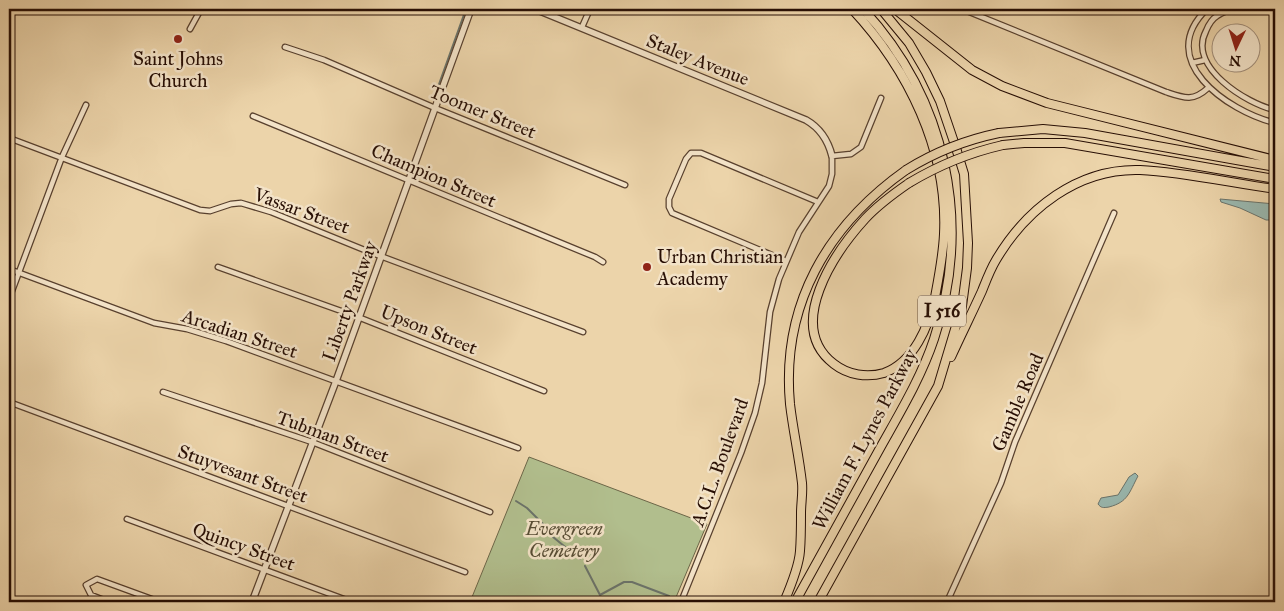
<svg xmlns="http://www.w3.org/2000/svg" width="1284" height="611" viewBox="0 0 1284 611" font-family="'IM FELL Great Primer',serif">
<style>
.green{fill:#b1be8d;stroke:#6c6648}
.water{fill:#99b7ae;stroke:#6b736a}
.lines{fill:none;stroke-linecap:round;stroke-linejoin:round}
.stream{stroke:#6b736a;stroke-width:2}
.minor-casing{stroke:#58402e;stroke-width:7}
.tertiary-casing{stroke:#58402e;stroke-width:8}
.motorway-casing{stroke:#270e04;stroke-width:10}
.minor{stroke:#f3e3c8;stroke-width:4.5}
.tertiary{stroke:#f3e3c8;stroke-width:5.5}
.motorway{stroke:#ecd4aa;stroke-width:8}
.motorway-bridge-casing{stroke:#270e04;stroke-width:10;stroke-linecap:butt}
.motorway-bridge{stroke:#ecd4aa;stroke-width:8}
.poi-dot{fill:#8f2418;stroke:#f3e3c8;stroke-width:2}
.labels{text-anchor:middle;stroke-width:5;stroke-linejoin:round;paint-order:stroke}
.shield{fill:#f3e3c8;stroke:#644e3f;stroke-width:1}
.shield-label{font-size:18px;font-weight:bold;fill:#270e04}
.poi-label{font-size:19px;fill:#270e04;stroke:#f3e3c8}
.street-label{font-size:19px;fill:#270e04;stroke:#f3e3c8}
.park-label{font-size:19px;font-style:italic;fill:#574c34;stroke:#f3e3c8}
</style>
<rect width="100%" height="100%" fill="#ecd4aa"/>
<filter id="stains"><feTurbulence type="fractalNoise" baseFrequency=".004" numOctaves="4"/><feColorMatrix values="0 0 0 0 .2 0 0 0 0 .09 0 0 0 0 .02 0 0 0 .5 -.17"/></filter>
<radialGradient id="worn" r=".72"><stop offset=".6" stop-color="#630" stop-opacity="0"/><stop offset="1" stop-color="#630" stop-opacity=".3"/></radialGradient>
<path class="green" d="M529,457L707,524L674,602H470Z"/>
<path class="water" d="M1220,199L1275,204V216L1271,220H1266L1240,208L1221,202Z
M1135,473L1138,476C1129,493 1128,502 1109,507C1103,508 1101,508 1098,504L1101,498L1118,495L1129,477Z"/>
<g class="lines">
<path class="stream" d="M438,87L466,9
M516,501L527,508L550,531
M553,537L580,559
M585,566L600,595L624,582H632L669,596"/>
<defs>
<path id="minor" d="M962,9L1166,92C1184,98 1193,102 1208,88
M1207,9C1154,60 1227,111 1275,123
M1231,9C1227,11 1221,13 1217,16C1212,19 1208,26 1206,31C1187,67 1247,104 1275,110
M582,27L590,9
M190,29L201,9
M285,47L324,60L435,108L625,185
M1192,63L1205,60
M253,116L595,257L603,262
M9,138L200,210L210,211L231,204L241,203L271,212L367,251L583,332
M786,261L672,213L669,207V199L686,159L691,153H701L818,202
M218,267L358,317L544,391
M9,269L154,323L187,329L226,341L518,448
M9,299L62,157L86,105
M163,392L312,442L490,512
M9,402L465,572
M127,519L352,602
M109,602L91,595L86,585L97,579L160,602
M681,602L741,453L755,413L762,383L770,312L779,279L799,232L829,186L832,174V156L851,154L861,147L881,98
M947,602L1001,483L1015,442L1114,213"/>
<path id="tertiary" d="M535,9L806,120C820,128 828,140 832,156
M252,602L336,381L471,9"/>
<path id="motorway" d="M852,9C908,69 948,150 944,234C943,256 939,276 935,297C929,326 914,362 884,373C867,378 848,375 834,364C784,326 835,252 865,219C878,205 893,194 909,183
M895,9L972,70L1002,86L1047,103L1275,160
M999,133L1043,129L1085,133L1275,167
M1003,145L1024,143H1065L1275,179
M951,357C961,335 972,313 982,291C986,281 990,270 996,260C1026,209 1078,168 1140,170C1183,172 1232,183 1275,189
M784,602C790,588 799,566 800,551C801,539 801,526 801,513C801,503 803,493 802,483C799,456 793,430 790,404C781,305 827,226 906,170
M795,602C823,552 851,501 879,450C899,414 921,378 934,339C973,222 946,99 863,9
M818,602L938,386L962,306L967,268L968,243L964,174L956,148L940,101L926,72L909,43L881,9"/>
</defs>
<use href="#minor" class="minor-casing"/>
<use href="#tertiary" class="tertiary-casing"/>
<use href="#motorway" class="motorway-casing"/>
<use href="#minor" class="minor"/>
<use href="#tertiary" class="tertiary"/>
<use href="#motorway" class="motorway"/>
<defs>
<path id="motorway-bridge" d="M906,170C935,152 965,140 999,133
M909,183C939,165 968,153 1003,145"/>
</defs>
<use href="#motorway-bridge" class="motorway-bridge-casing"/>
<use href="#motorway-bridge" class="motorway-bridge"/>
</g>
<g class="poi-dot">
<circle cx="178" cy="39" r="5"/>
<circle cx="647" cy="267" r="5"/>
</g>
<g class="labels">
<rect class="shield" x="918" y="295.5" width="48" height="31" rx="4"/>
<g class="shield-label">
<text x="942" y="317">I 516</text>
</g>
<g class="poi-label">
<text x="178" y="65">Saint Johns<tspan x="178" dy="22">Church</tspan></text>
<text x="657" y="263" text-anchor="start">Urban Christian<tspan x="657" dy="22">Academy</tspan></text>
</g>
<g class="street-label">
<text transform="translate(698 59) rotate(22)" y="7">Staley Avenue</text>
<text transform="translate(483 111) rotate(22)" y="7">Toomer Street</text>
<text transform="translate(434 175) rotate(23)" y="7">Champion Street</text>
<text transform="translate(302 210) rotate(20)" y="7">Vassar Street</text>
<text transform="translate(349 301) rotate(-70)" y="7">Liberty Parkway</text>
<text transform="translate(429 329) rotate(22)" y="7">Upson Street</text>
<text transform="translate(240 333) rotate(18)" y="7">Arcadian Street</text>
<text transform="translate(1017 402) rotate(-67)" y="7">Gamble Road</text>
<text transform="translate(333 436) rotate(20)" y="7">Tubman Street</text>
<text transform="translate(864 439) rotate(-62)" y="7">William F. Lynes Parkway</text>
<text transform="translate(719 462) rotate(-70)" y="7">A.C.L. Boulevard</text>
<text transform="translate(243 473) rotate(20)" y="7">Stuyvesant Street</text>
<text transform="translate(244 546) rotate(20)" y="7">Quincy Street</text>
</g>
<g class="park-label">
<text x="564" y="535">Evergreen<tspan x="564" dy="22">Cemetery</tspan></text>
</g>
</g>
<rect width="1284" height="611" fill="none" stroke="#ecd4aa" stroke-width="30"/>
<rect x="10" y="10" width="1264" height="591" fill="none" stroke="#270e04" stroke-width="2.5"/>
<rect x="15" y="15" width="1254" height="581" fill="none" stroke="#270e04"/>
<g transform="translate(1236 48) rotate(184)"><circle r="24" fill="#f3e3c8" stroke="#a18e7a"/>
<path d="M0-4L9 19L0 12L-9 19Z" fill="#8f2418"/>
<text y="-8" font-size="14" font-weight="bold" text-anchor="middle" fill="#270e04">N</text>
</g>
<rect width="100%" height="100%" filter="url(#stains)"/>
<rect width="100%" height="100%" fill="url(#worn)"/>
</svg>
